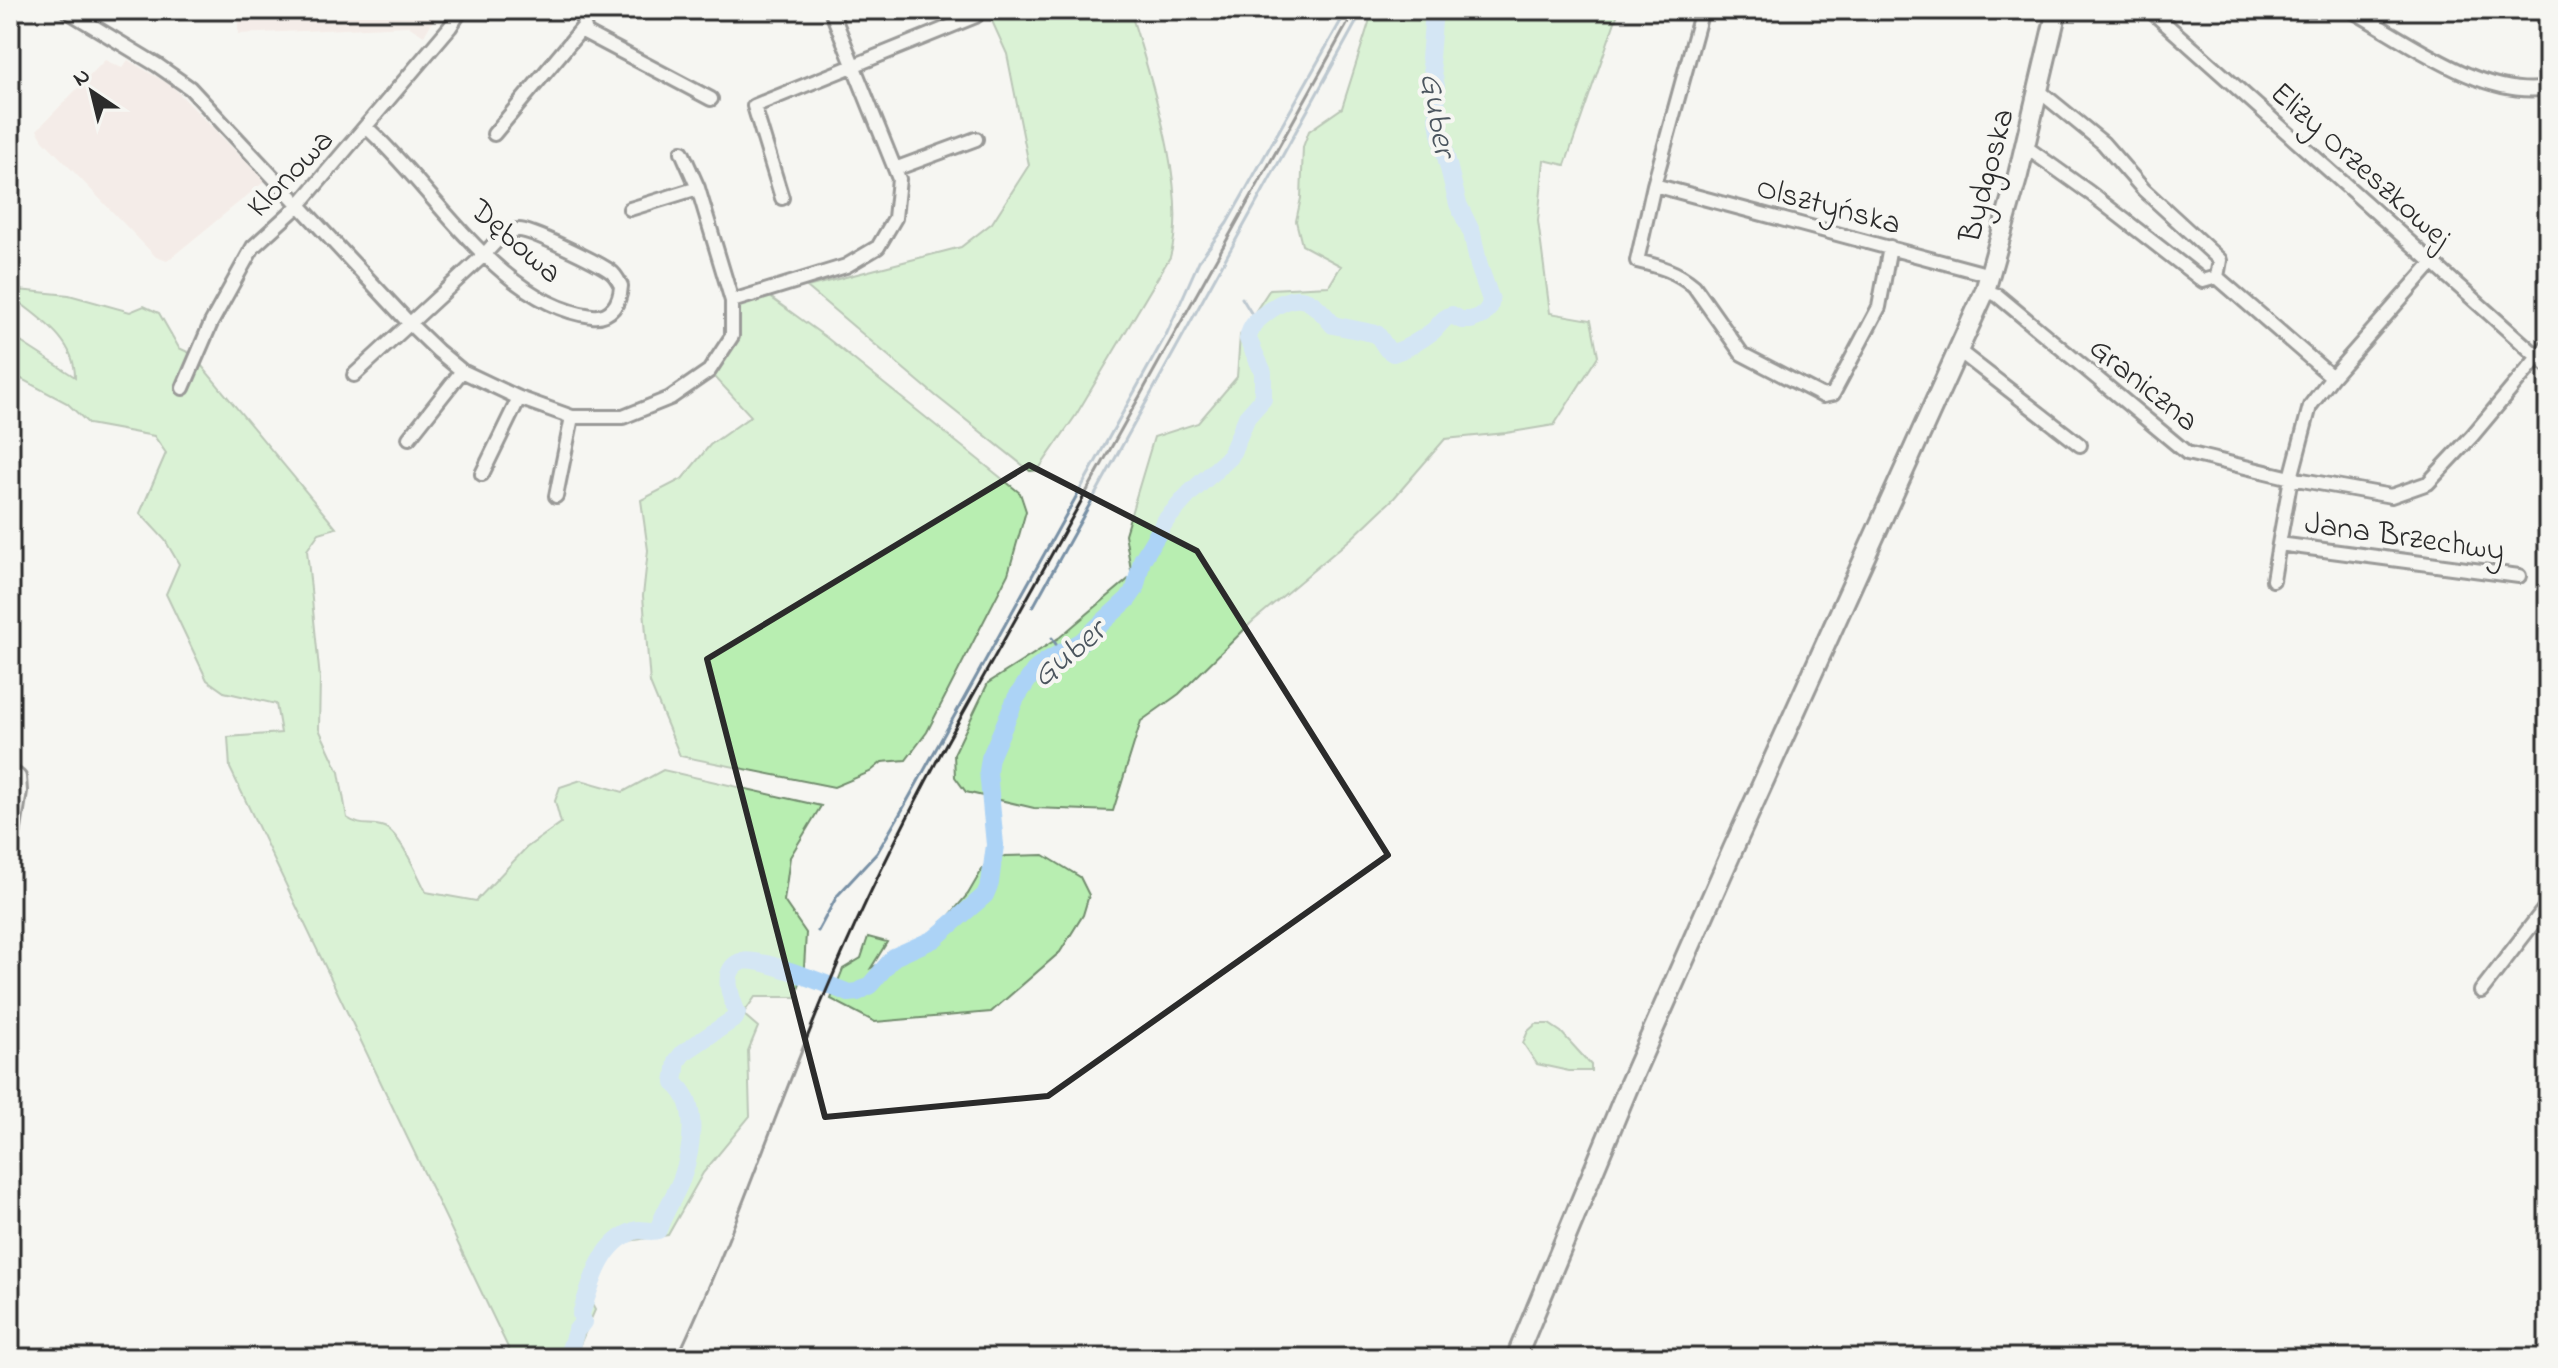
<svg xmlns="http://www.w3.org/2000/svg" width="2558" height="1368" viewBox="0 0 2558 1368" font-family="'Indie Flower',sans-serif">
<style>
.built{fill:#f2e1db}
.green{fill:#b8eeb1;stroke:#728c6e;stroke-width:2}
.lines{fill:none;stroke-linecap:round;stroke-linejoin:round}
.stream{stroke:#7890a5;stroke-width:3}
.river{stroke:#acd3f6;stroke-width:18}
.street-casing{stroke:#2b2b2b;stroke-width:18}
.secondary-casing{stroke:#2b2b2b;stroke-width:24}
.street{stroke:#f6f6f2;stroke-width:12}
.secondary{stroke:#f6f6f2;stroke-width:18}
.rail{stroke:#2b2b2b;stroke-width:3}
.marked{fill:none;stroke:#2b2b2b;stroke-width:6;stroke-linejoin:round}
.labels{text-anchor:middle;stroke-width:8;stroke-linejoin:round;paint-order:stroke}
.street-label{font-size:32px;fill:#2b2b2b;stroke:#f6f6f2}
.water-label{font-size:34px;font-style:italic;fill:#4b555e;stroke:#f6f6f2}
</style>
<rect width="100%" height="100%" fill="#f6f6f2"/>
<filter id="ink" filterUnits="userSpaceOnUse"><feTurbulence type="fractalNoise" baseFrequency=".0125" numOctaves="2"/><feDisplacementMap in="SourceGraphic" scale="16" xChannelSelector="R" yChannelSelector="G"/><feConvolveMatrix kernelMatrix="1 2 1 2 8 2 1 2 1" color-interpolation-filters="sRGB"/></filter>
<g filter="url(#ink)">
<path class="built" d="M238,10H439L424,36L408,26L238,34Z
M105,60L122,68L128,60L172,86L265,181L167,261L156,257L43,140L37,130Z"/>
<path class="green" d="M987,10H1130C1149,74 1190,193 1170,257L1076,415L1038,470L1030,471L936,396L807,287L961,247L992,223L1029,165L1007,54Z
M1373,10H1619L1565,165L1544,160L1538,221L1550,313L1591,320L1598,356L1554,425L1506,433L1445,439L1394,498L1353,537L1253,621L1179,694L1141,721L1113,811L1034,808L966,792L955,777L954,754L988,683L1060,637L1132,576L1125,534L1154,437L1198,423L1237,377L1240,335L1270,289L1329,286L1341,266L1302,245L1296,221L1301,198L1303,147L1309,131L1342,108Z
M18,290L69,295L130,312L144,306L159,313L179,348L192,354L336,528L319,533L307,550L320,679L319,729L339,772L347,818C362,828 370,822 384,827C400,833 418,876 426,892L476,901L526,848L561,823L555,801L560,787L581,780L623,792L663,770L821,806L790,857L784,901L806,933L804,968L796,997H755L743,1014L758,1027L748,1051L750,1116L703,1173L668,1235L628,1241L610,1255L590,1301L595,1310L574,1358H513L230,768L228,737L281,733L276,704L224,692L207,680L166,594L179,564L165,540L140,513L166,453L154,436L89,424L67,403L10,373V335L75,377C75,342 45,322 19,302Z
M770,297L827,338L1020,493L1026,511L1008,574L927,732L906,760L882,762L870,772L834,787L680,756L650,683L643,596L648,550L641,500L682,479L710,445L751,416L713,375L737,336V305Z
M1044,855L1080,877L1089,895L1083,915L1060,952L991,1012L875,1022L831,999L843,969L861,958L868,937L887,942L871,968L928,941L968,894L986,863L1005,856Z
M1536,1024H1549L1561,1032L1591,1065V1071H1569L1537,1064L1523,1043L1528,1031Z"/>
<g class="lines">
<path class="stream" d="M1242,298L1256,321
M1033,607L1363,10
M1052,638L1062,654
M818,931L837,896L877,853L901,812L1167,333L1199,261L1227,223L1347,10"/>
<path class="river" d="M567,1358L576,1331L583,1322L581,1314C591,1284 600,1243 634,1231C642,1228 649,1233 658,1230C664,1212 675,1196 682,1178C692,1150 700,1103 674,1083L677,1061L683,1053L735,1018L737,1013C731,998 720,971 740,962C756,955 831,986 849,993L858,992L870,985L894,957L934,939L985,895L990,883L995,845L988,771L990,758L1016,698L1034,671L1046,661L1082,641L1128,599L1135,589L1142,560L1166,520L1190,493L1230,457L1247,417L1263,399V372L1248,339C1250,325 1259,318 1270,310C1300,289 1312,299 1333,325L1377,334L1387,349L1393,353C1407,349 1421,340 1433,331C1440,325 1443,317 1452,315L1461,320H1471L1483,315L1489,308L1491,300L1479,266L1472,233L1458,204L1441,137L1437,117L1436,86L1430,58L1434,10"/>
<defs>
<path id="street" d="M66,10L157,65L190,88L410,324L438,351L462,371L519,398L572,417H623L670,398L709,371L732,336V301L698,188L682,152
M580,10L586,33L711,99
M1702,10L1654,185L1637,261C1658,266 1677,271 1694,286L1742,354L1823,396L1833,394L1879,307L1890,247
M2150,10L2548,366
M2351,10C2406,40 2484,100 2548,88
M494,134L584,26
M2023,145L2090,193L2203,281L2217,277L2220,260L2144,190L2103,143L2038,90
M895,169L976,139
M1654,185L1990,275
M782,198L754,106L976,16
M630,209L698,188
M2433,262L2332,377L2310,406L2291,478L2279,544L2519,576
M2217,277L2332,377
M1985,291L1997,295L2187,453L2291,478L2391,496L2428,483L2472,436L2548,345
M732,301L846,266L878,247L895,218L899,179L831,10
M1959,351L2080,445
M354,375L484,255C493,245 504,230 519,230C532,230 597,262 610,271C616,275 618,280 621,286C620,303 611,318 592,316C499,305 432,185 366,127
M183,388L211,323L253,247L298,206L450,27L461,10
M409,438L462,371
M482,474L519,398
M556,496L572,417
M2273,580L2279,544
M10,770L19,777L20,791L10,854
M2481,991L2548,904"/>
<path id="secondary" d="M1516,1358L1629,1085L1733,849L1985,291L2018,175L2057,10"/>
</defs>
<use href="#street" class="street-casing"/>
<use href="#secondary" class="secondary-casing"/>
<use href="#street" class="street"/>
<use href="#secondary" class="secondary"/>
<path class="rail" d="M677,1358C735,1235 777,1106 830,982C865,900 904,821 947,742L1355,10"/>
</g>
</g>
<path d="M0 0H2558V1368H0ZM1029,465L1197,551L1388,855L1048,1096L825,1117L707,659Z" fill="#f6f6f2" fill-opacity=".55" fill-rule="evenodd"/>
<path class="marked" d="M1029,465L1197,551L1388,855L1048,1096L825,1117L707,659Z"/>
<g class="labels">
<g class="street-label">
<text transform="translate(2362 164) rotate(42)" y="11">Elizy Orzeszkowej</text>
<text transform="translate(289 172) rotate(-46)" y="11">Klonowa</text>
<text transform="translate(1985 175) rotate(-75)" y="11">Bydgoska</text>
<text transform="translate(1829 204) rotate(15)" y="11">Olsztyńska</text>
<text transform="translate(517 240) rotate(41)" y="11">Dębowa</text>
<text transform="translate(2145 383) rotate(39)" y="11">Graniczna</text>
<text transform="translate(2405 535) rotate(8)" y="11">Jana Brzechwy</text>
</g>
<g class="water-label">
<text transform="translate(1440 114) rotate(80)" y="12">Guber</text>
<text transform="translate(1067 652) rotate(-40)" y="12">Guber</text>
</g>
</g>
<rect width="2558" height="1368" fill="none" stroke="#f6f6f2" stroke-width="40"/>
<rect x="20" y="20" width="2518" height="1328" fill="none" stroke="#2b2b2b" stroke-width="3" filter="url(#ink)"/>
<g transform="translate(92 92) rotate(325)" stroke="#f6f6f2" stroke-width="6" paint-order="stroke">
<path d="M0-6L14 30L0 20L-14 30Z" fill="#2b2b2b"/>
<text y="-12" font-size="22" font-weight="bold" text-anchor="middle" fill="#2b2b2b">N</text>
</g>
</svg>
